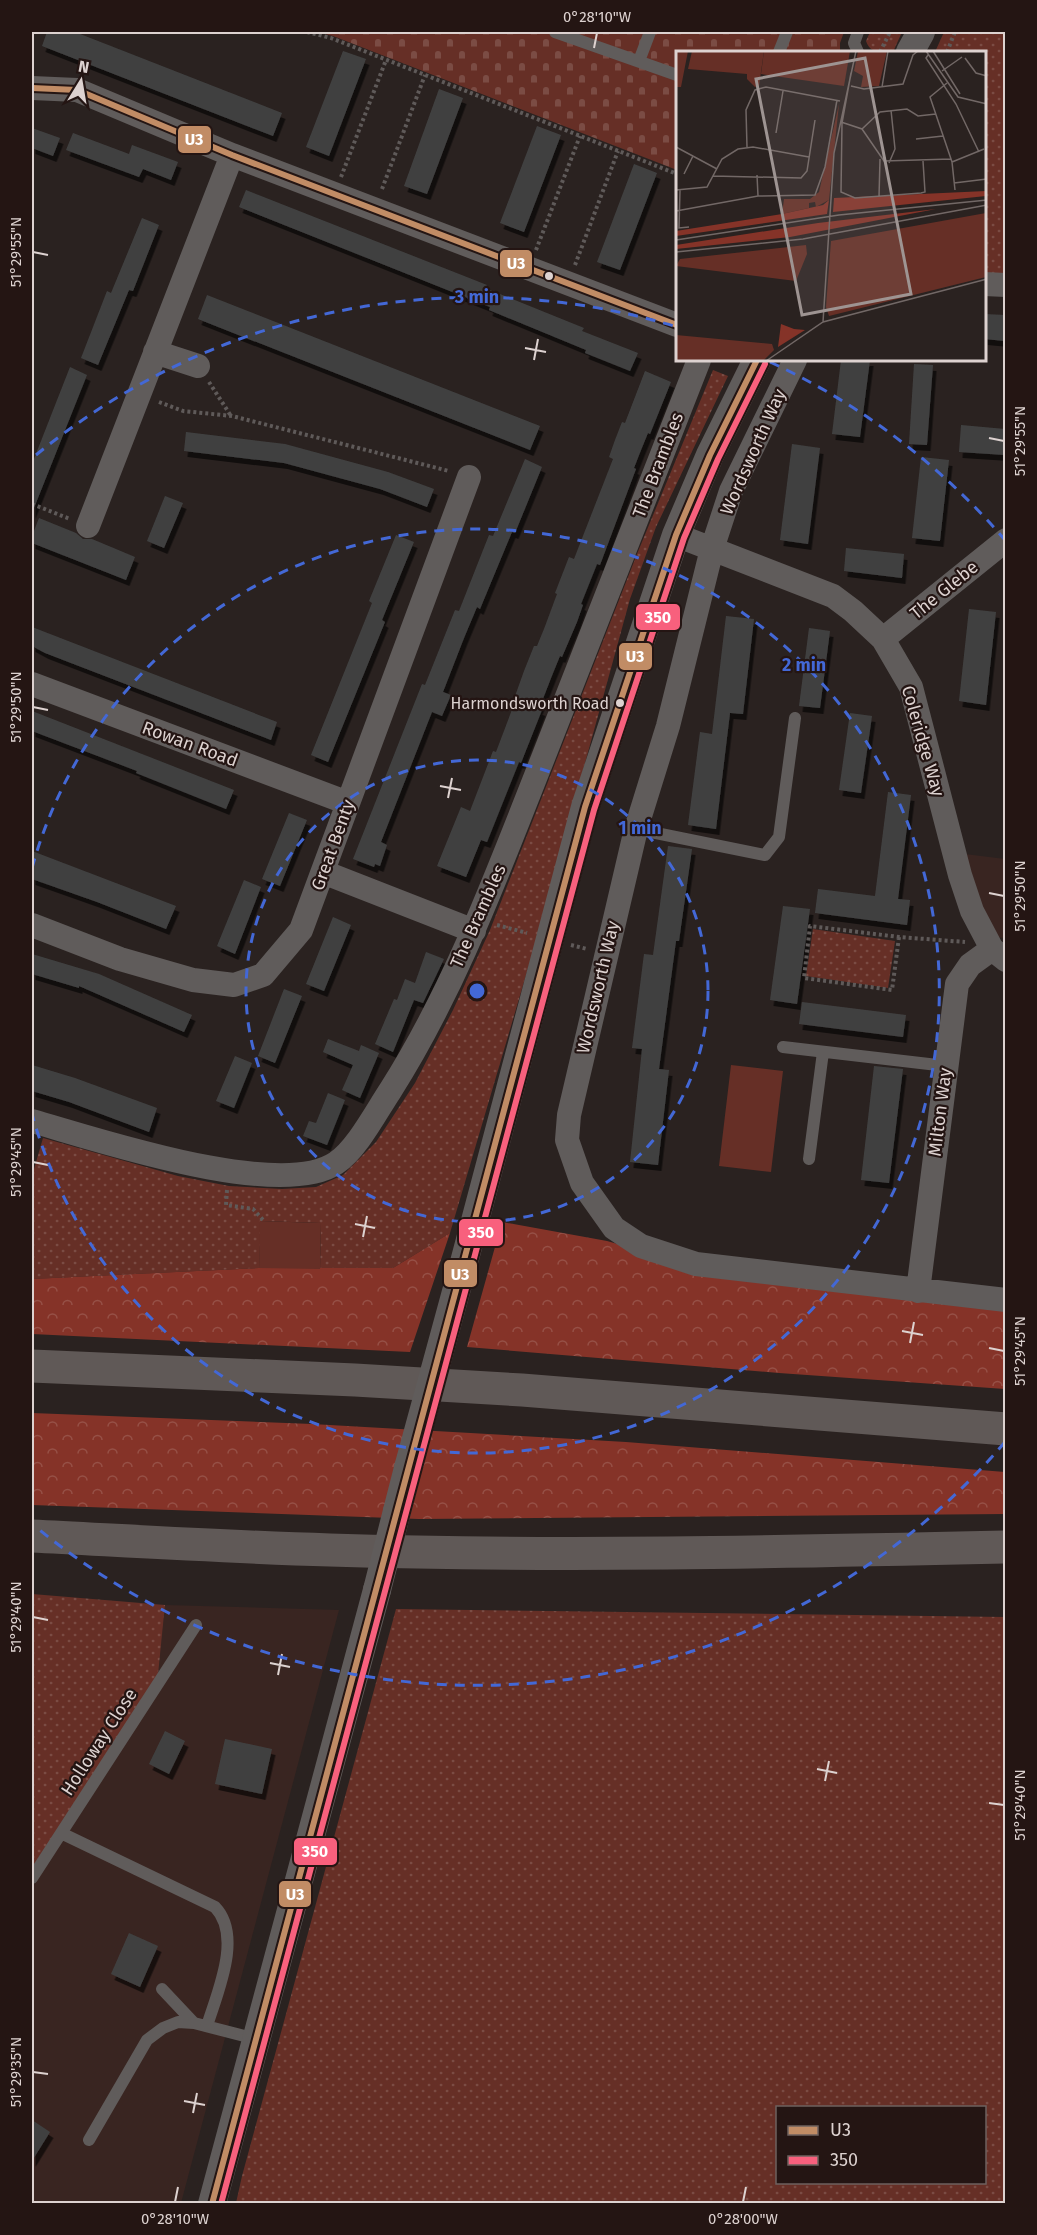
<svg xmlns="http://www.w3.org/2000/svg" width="1037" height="2235" viewBox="0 0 1037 2235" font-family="'Fira Sans',sans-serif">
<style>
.built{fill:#392521}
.grass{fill:url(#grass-dots);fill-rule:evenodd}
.forest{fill:url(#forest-crowns)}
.cemetery{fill:url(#cemetery-stones)}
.garden{fill:#662f26}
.building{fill:#404141;filter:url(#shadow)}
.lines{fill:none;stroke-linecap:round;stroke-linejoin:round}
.path{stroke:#5f5a59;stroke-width:4;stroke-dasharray:3 3;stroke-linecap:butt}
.service{stroke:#605c5b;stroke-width:12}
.minor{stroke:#605c5b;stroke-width:24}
.tertiary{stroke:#605c5b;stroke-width:28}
.motorway{stroke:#605957;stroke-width:33}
.tertiary-bridge{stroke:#605c5b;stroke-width:28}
.bus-1-casing{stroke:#241513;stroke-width:10}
.bus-2-casing{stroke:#241513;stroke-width:10}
.bus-1{stroke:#c18c65;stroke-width:6}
.bus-2{stroke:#f8607d;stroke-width:6}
.ticks{fill:none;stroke:#ddd2d0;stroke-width:2}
.ring{fill:none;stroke:#4368d6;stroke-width:3;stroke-dasharray:10 8}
.bus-dot{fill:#ddd2d0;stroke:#241513;stroke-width:2}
.labels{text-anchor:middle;stroke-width:4.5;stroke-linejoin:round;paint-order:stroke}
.bus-label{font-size:16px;fill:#ddd2d0;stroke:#241513;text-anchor:end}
.street-label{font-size:18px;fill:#ddd2d0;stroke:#241513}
.inset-road{fill:none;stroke:#726866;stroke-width:1.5}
.view{fill:#9e9492;fill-opacity:0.15;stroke:#9e9492;stroke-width:3}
.inset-edge{fill:none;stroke:#ddd2d0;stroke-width:3}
.centre{fill:#4368d6;stroke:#241513;stroke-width:3}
.ring-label{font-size:18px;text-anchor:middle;font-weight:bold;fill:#4368d6;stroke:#241513;stroke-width:4.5;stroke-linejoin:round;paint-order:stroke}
.line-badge{stroke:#241513;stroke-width:2}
.badge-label{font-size:16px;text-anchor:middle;font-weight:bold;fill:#fff}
.neatline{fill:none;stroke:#ddd2d0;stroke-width:2}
.ticks-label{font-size:15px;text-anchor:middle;fill:#ddd2d0}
</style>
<defs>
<pattern id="grass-dots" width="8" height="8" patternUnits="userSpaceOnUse" patternTransform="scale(1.5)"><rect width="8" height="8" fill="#662f26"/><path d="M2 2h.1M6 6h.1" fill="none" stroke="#7b4c44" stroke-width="1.8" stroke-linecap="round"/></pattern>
<pattern id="forest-crowns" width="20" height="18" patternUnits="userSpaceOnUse" patternTransform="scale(1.5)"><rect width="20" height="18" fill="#853328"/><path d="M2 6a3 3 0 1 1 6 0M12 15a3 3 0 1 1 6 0" fill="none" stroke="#965046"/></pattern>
<pattern id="cemetery-stones" width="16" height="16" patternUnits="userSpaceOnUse" patternTransform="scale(1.5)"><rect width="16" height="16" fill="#662f26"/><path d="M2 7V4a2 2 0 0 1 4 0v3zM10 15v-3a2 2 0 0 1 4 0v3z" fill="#7b4c44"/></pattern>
<filter id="shadow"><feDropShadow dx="3.5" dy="6" stdDeviation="0" flood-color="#0009"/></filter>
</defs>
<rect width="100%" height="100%" fill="#2a2220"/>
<path class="built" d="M957,853L1005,859V938L991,937Z
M165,1605L339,1610L181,2203H32V1878L157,1685Z"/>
<path class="grass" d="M870,32H902L893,52C882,52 870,54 866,41Z
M944,32H1005V274L985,273L984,167L986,163L984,162V52H935Z
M713,370L728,376L656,527L630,599L539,931L450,1233L393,1268L320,1269L321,1223L261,1221L259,1268L32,1279V1176L43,1138L178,1176L229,1186L282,1189L316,1187L343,1175L376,1142L415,1083L453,1010L490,930L637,554Z
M813,929L895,941L888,988L806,976Z
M32,1594L165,1605L157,1685L32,1878Z
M396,1609L1005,1617V2203H236L242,2176ZM778,2108H984V2182H778Z"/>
<path class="forest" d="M502,1222L607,1241L642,1251L1005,1306V1389L779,1373L467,1347Z
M450,1233L410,1352L32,1334V1279L259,1268H393Z
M32,1413L312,1424L626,1442L1005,1472V1514L419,1519L32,1505Z"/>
<path class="cemetery" d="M317,32H844L840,43V52H677V170L333,36Z"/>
<path class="garden" d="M731,1065L783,1071L771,1172L719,1166Z
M260,1221L321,1223L320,1269L259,1268Z"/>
<path class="building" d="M47,32H75L282,113L273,136L42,46Z
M343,51L366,59L329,156L306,147Z
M439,89L463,98L427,194L404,186Z
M537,126L561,135L524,232L500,223Z
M32,128L60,138L53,156L32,148Z
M73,133L129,154L132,145L178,162L171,180L143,169L139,177L66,150Z
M634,164L657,173L620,270L597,262Z
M246,190L487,285L485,288L584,328L582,331L638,353L630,371L585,353L586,350L489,310L490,307L239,207Z
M142,218L159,225L133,291L129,290L98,365L81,358L107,291L111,293Z
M207,295L540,426L530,450L198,319Z
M984,314L1005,315V341L984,339Z
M841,360H870L860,437L832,434Z
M914,364L933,365L927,445L909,444Z
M70,367L87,375L32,513V464Z
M645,371L671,382L650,434L648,433L641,450L634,468L636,469L600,565L597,564L581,604L583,605L577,622L562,657L560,656L553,673L539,709L542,710L521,763L519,762L487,842L481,840L466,877L437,866L461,807L470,811L493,751L496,752L516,699H514L524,671L534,646H537L544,629L557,594L555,593L569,557L574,559L613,459L609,457L615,440L622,422L625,423Z
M961,425L1005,429V455L959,452Z
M186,432L285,444L388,472L434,489L427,507L380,489L284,463L184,451Z
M792,444L820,448L808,544L780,540Z
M921,457L949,460L940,541L912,538Z
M525,459L542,467L515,533L512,532L480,609L477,607L464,638L443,692L451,695L442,716L432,712L381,842L387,845L380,866L375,864L374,867L353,859L422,684L425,685L455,610L459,611L489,535L493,536Z
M165,496L183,503L164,548L147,541Z
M39,518L76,533L83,539H92L135,557L126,580L32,543V536Z
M396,535L414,542L382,620L385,622L328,762L311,755L372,603L369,601Z
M846,548L904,554L902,578L844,571Z
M969,609L996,612L986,705L959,701Z
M726,616L754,619L743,714L730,713L716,829L688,825L700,732L712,734Z
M32,627L277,722L271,740L45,653L32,646Z
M809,628L830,631L820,708L799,706Z
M32,711L234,790L226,809L136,773L137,771L32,731Z
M850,713L872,716L861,793L839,790Z
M888,792L911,795L898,899L910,900L907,925L815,913L818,889L875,896Z
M289,813L307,820L280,886L262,879Z
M668,846L692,849L679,941H676L659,1069L669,1070L658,1165L630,1162L642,1049L632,1048L644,954L653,955Z
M32,851L176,906L166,929L97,902L32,879Z
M244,880L261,887L235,954L217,946Z
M783,906L810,909L797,1004L770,1000Z
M333,917L351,925L324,991L306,984Z
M426,952L444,959L423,1003L414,1000L393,1052L375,1044L394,999L397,1000L405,979L415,983Z
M32,954L99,974L192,1015L184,1032L79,986V988L32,974Z
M284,989L302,996L275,1063L258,1056Z
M802,1002L906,1015L903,1037L799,1024Z
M328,1039L359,1051L361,1045L379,1053L360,1098L342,1090L353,1065L323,1052Z
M235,1056L252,1063L234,1108L216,1101Z
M32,1065L75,1078L157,1108L149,1132L69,1102L32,1091Z
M874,1066L903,1069L889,1183L861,1180Z
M328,1093L345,1100L327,1145L303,1136L309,1121L316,1123Z
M165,1731L185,1741L169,1774L149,1764Z
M225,1739L272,1749L262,1794L215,1784Z
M129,1933L158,1946L140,1987L111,1974Z
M32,2120L50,2132L32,2161Z"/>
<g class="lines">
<path class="path" d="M307,32L331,38L677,174
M880,52L890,32
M947,52L955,32
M341,177L386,60
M382,189L425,75
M536,250L580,136
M575,265L618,151
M209,382L231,416
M159,402L183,411L232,416L449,471
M32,504L70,519
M497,925L527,933
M899,937L892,990L804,978L810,926L899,937L965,942
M571,945L587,949
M227,1190L226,1205L253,1209L264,1221"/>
<path class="service" d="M555,32L677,75
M858,32L854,43L858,52
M779,52L787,32
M639,61L650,32
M636,829L765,855L779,837L795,718
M783,1047L946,1066
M809,1159L823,1052
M61,1833L215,1907C243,1936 217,1993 207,2026
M32,1878L196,1625
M162,1989L194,2023
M89,2140L147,2040L163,2028L178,2022L194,2023L256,2039"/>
<path class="minor" d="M32,88L77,90L232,155L677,325
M984,284L1006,285
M155,352L198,366
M795,360L731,491L712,549L668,726L636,829L569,1115L567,1140L582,1183L614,1228L641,1246L696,1264L1006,1300
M88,526L232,155
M676,535L833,596L853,611L883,639L911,687L960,875L972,911L992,949L1006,960
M883,639L1006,540
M32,684L348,803
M323,872L474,931
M32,925L120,959L193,980L234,985L263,975L301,930L469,477
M32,1121C96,1139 279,1201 336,1163C357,1149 376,1112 390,1091C456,987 498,871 543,758C595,625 647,493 699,360
M918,1291L957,984L970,965L992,949"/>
<path class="tertiary" d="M910,52L921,32
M463,1266L585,807L676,535L710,455L757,360
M397,1511L408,1468
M212,2204L377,1590"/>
<path class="motorway" d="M32,1366L355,1380L522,1390L1006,1429
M32,1536C131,1541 230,1547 330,1550C555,1557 780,1552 1006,1547"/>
<path class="tertiary-bridge" d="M408,1468L463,1266
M377,1590L397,1511"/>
<defs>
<path id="bus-1" d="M32,88L77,90L232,155L677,325
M212,2204L585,807L676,535L710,455L757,360"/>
<path id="bus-2" d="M221,2204L594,810L684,538L718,459L765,364"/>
</defs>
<use href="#bus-1" class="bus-1-casing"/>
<use href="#bus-2" class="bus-2-casing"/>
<use href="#bus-1" class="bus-1"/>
<use href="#bus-2" class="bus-2"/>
</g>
<path class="ticks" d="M594,48L597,33M33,252L48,255M525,348L546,352M534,360L538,339M989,438L1004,441M33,707L48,710M440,786L461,790M448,798L452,778M989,893L1004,896M33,1162L48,1165M355,1224L375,1228M363,1237L367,1216M902,1331L923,1335M910,1343L914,1322M989,1348L1004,1351M33,1617L48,1620M270,1663L290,1667M278,1675L282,1654M817,1769L837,1773M825,1781L829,1761M989,1803L1004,1805M33,2072L48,2074M184,2101L205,2105M193,2113L197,2093M175,2202L178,2187M743,2202L746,2187"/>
<g class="ring">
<circle cx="477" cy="991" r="231"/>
<path d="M32 868A462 462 0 1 1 32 1114"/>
<path d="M1005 1442A694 694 0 0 1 36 1527M36 455A694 694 0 0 1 674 326M770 362A694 694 0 0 1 1005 540"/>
</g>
<g class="bus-dot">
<circle cx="549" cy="276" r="5"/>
<circle cx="620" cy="703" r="5"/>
</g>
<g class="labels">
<g class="bus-label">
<text x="609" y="709">Harmondsworth Road</text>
</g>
<g class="street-label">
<text transform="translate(753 452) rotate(-66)" y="6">Wordsworth Way</text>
<text transform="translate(658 465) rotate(-69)" y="6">The Brambles</text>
<text transform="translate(944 590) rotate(-39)" y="6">The Glebe</text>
<text transform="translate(923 741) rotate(74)" y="6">Coleridge Way</text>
<text transform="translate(190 744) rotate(20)" y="6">Rowan Road</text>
<text transform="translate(333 845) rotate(-70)" y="6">Great Benty</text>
<text transform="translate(478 916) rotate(-66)" y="6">The Brambles</text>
<text transform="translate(598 987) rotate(-77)" y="6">Wordsworth Way</text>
<text transform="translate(940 1112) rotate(-83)" y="6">Milton Way</text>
<text transform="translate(99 1742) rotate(-57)" y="6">Holloway Close</text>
</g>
</g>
<g transform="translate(676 51)">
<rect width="310" height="310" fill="#2a2220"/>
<path d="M0,0H12L5,36H0ZM16,0H88L83,35L79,36L71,28V23L12,18ZM182,0H211L203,35L185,36L187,25L178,20ZM163,53L153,149L140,156L139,151L133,152V157L106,163L108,148H134L143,141ZM310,162V226L153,265L150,256L155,190ZM130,194L131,203L120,230L0,215L4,208ZM0,284L96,293L98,299L87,310H0Z" fill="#662f26"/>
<path d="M310,140V145L157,161L158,147ZM153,149L151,163L0,185V180L106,163L147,154ZM260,158L114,186L0,198V194L142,172ZM105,273L118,278L129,279L102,296Z" fill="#853328"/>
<path d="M88,0H174L168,35L85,23Z" fill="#662f26"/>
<path class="inset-road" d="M250,0L282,46L311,53M257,0L284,43M252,4L250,7L280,53L303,101M289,7L300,22L311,25M266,20L286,6M175,22L166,72L165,141L179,147L245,142L249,141L247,110M271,32L254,46L276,111L279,139M175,35L188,38L227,33L237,4L242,0M206,36L212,0M165,71L186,78L208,110L275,108M186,78L204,61L231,58L242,65L260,63M100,82L107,40M240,88L267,85M0,96L41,118M71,96L70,59L79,39L90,36L164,50M276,111L308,98M213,112L219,98L215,59M8,123L17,105M81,124L82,145M37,125L125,127L131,120L139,69M278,132L311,128M0,139L31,136L46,108L62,98L77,96L133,106M4,139L3,177L13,176M203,146L204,108M0,160L82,145L139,144L149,116L161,49M0,189L163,164L311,149M0,201L127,188L311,154M147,271L158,102L180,0M90,310L147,271L311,228"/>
<path class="view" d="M189,7L235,243L126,264L80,28Z"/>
<rect width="310" height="310" class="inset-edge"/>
</g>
<circle cx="477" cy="991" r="9" class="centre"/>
<g class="ring-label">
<text x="477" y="303">3 min</text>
<text x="804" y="671">2 min</text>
<text x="640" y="834">1 min</text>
</g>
<g class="line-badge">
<rect x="177" y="125" width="35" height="29" rx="6" fill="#c18c65"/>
<rect x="499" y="249" width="34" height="29" rx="6" fill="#c18c65"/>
<rect x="635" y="603" width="46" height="28" rx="6" fill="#f8607d"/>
<rect x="618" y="642" width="35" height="29" rx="6" fill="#c18c65"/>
<rect x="458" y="1218" width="46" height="29" rx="6" fill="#f8607d"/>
<rect x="443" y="1259" width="35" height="29" rx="6" fill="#c18c65"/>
<rect x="293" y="1837" width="45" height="29" rx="6" fill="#f8607d"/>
<rect x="278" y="1880" width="34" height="28" rx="6" fill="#c18c65"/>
</g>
<g class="badge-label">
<text x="194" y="145">U3</text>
<text x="516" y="269">U3</text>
<text x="658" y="623">350</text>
<text x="635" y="662">U3</text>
<text x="481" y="1238">350</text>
<text x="460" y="1280">U3</text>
<text x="315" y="1857">350</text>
<text x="295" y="1900">U3</text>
</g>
<rect width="1037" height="2235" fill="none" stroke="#241513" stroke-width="66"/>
<rect x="776" y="2106" width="210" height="78" fill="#241513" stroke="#6e615f" stroke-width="1.5"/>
<rect x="788" y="2126" width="30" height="9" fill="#c18c65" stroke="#6e615f" stroke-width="1.5"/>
<text x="830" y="2136" font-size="18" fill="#ddd2d0">U3</text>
<rect x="788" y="2156" width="30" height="9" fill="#f8607d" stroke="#6e615f" stroke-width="1.5"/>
<text x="830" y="2166" font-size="18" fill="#ddd2d0">350</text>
<g transform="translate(81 81) rotate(11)" stroke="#241513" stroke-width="4.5" paint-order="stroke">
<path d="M0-4.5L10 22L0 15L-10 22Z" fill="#ddd2d0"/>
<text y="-9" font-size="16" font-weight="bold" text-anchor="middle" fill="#ddd2d0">N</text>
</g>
<rect x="33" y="33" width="971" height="2169" class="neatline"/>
<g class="ticks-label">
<text x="597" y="22">0°28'10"W</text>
<text transform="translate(16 252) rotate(-90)" y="5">51°29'55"N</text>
<text transform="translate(1020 441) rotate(-90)" y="5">51°29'55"N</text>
<text transform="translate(16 707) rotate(-90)" y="5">51°29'50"N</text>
<text transform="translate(1020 896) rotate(-90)" y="5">51°29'50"N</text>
<text transform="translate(16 1162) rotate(-90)" y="5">51°29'45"N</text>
<text transform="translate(1020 1351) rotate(-90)" y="5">51°29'45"N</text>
<text transform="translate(16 1617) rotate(-90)" y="5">51°29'40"N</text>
<text transform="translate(1020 1805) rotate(-90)" y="5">51°29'40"N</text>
<text transform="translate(16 2072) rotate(-90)" y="5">51°29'35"N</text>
<text x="175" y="2224">0°28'10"W</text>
<text x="743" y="2224">0°28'00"W</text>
</g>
</svg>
